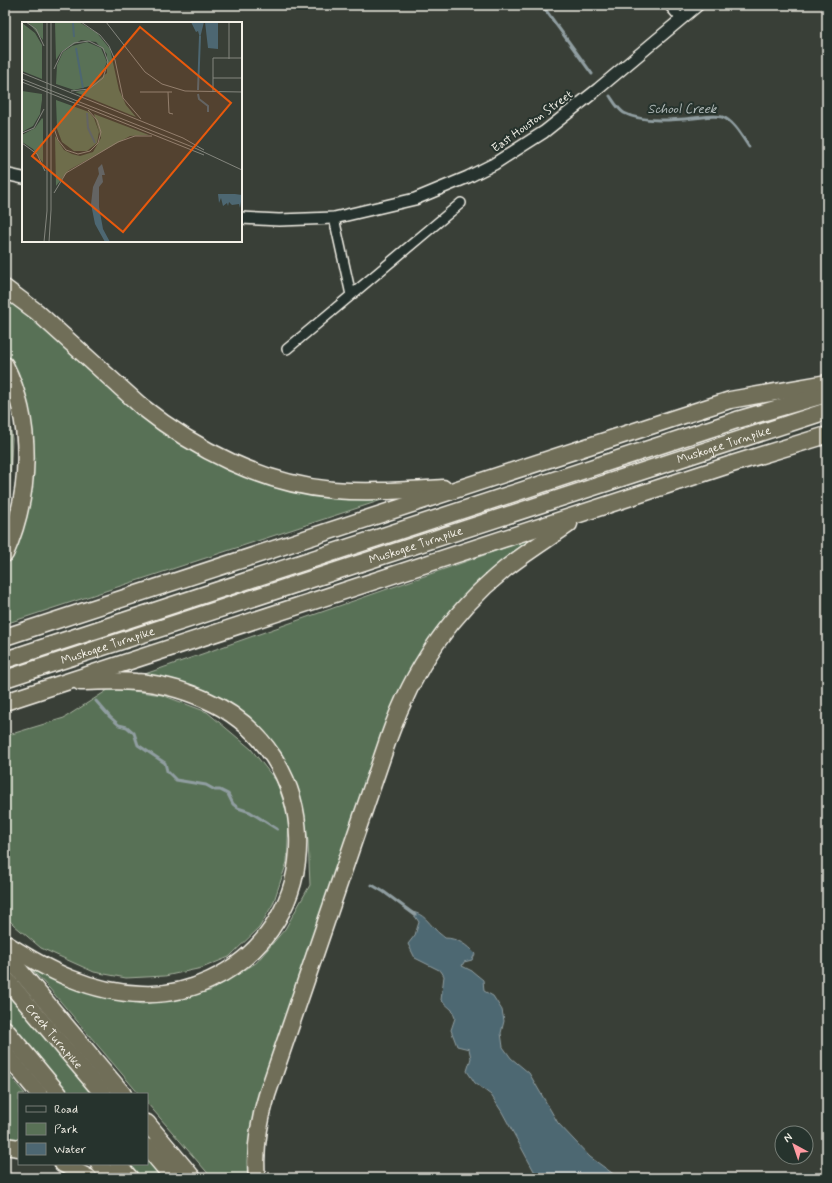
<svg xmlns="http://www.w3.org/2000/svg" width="832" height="1183" viewBox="0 0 832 1183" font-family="Mynerve,sans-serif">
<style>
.green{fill:#597156;stroke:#a6b19f}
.water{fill:#4d6772;stroke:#909ea1}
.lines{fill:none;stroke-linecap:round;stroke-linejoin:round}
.stream{stroke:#909ea1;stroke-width:3}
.minor-casing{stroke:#f4f1e8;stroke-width:12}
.tertiary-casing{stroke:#f4f1e8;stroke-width:14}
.motorway-casing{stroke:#f4f1e8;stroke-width:19}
.minor{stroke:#26332d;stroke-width:9}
.tertiary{stroke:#26332d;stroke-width:11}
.motorway{stroke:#706e59;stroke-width:16}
.labels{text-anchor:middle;stroke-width:4;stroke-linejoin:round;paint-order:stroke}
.street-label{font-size:12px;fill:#f4f1e8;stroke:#26332d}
.water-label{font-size:13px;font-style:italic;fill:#b1bab9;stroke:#26332d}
.inset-river{fill:none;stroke:#4d6772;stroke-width:2}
.inset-road{fill:none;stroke:#84867e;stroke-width:1}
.view{fill:#e8590c;fill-opacity:0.15;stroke:#e8590c;stroke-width:2}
.inset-edge{fill:none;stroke:#f4f1e8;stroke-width:2}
</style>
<rect width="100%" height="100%" fill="#393f37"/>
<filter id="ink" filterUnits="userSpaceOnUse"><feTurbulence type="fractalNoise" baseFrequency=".025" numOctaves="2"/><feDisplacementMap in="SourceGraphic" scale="8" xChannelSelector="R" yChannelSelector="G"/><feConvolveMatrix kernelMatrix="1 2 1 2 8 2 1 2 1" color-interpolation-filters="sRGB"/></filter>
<g filter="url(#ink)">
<path class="green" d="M5,296L234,469L381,497L382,500L5,624V565L12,552L30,499L31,440L12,364L5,353Z
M5,390L12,439L9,501L5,512Z
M530,539L504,561L435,635L334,884L251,1178H212L147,1103V1094H139L49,988L31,969L33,966L97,996L142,1004L210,991L256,963L285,929L310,885L308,841L301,800L288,771L262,733L226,703L207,694L142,675Z
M111,688L162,695L207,712L251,749L277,782L289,819L287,862L273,904L259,928L229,957L202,968L165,976L126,978L94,972L41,948L14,925L5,916V736L64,718Z
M5,990L92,1094H70L5,1016Z
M5,1070L25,1094H19V1143L5,1141Z
M147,1160L162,1178H140L128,1164H147Z"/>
<path class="water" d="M412,912C424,914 428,922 435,929C438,933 442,935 445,938C457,938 467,945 475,954L472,960L464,962L462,966L472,971L483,980L484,991L493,996L502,1010L504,1021L501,1033L503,1047L511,1058L529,1073L558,1123L590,1157L619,1178H543L534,1171L502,1112L491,1095L475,1083L467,1071L471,1058L469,1049L457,1046L451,1030L455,1018L452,1010L441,1000L444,976L441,971L415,958L408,944L415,935L419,922Z"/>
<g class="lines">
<path class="stream" d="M542,5L592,74
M610,96C614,102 618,109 624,113C643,123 674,120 694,118C703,117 714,115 722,117C733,120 743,138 749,147
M96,701L110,717L119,725L127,727L134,733L138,745L165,763L167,771L176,780L206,785L215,790H220L228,794L233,804L238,808L250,812L277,829
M372,885L384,892L415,915"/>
<defs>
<path id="minor" d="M669,5L681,19
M334,218L351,295
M287,349L461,203"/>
<path id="tertiary" d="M5,174L23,178
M241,218L279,220L334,218L415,199L468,177L494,164L544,132L598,89L698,5"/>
<g id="motorway">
<path d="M5,288L37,312L141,406C196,450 263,484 333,490C370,493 406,490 443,488"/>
<path d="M5,365C34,423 31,495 5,554"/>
<path d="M5,637L730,400L827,383"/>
<path d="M5,660L737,420L827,394"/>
<path id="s1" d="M5,679L827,411"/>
<path d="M5,702L732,464L827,435"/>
<path d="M5,943C47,970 91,993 142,994C165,995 189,990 210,980C331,923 326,752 204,699C183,690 159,683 136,682C117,680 98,682 80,682"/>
<path d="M5,953L123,1094"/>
<path id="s2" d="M5,978L103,1094"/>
<path d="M5,1029L59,1094"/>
<path d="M5,1053L39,1094"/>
<path d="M147,1123L193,1178"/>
<path d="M5,1146L19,1148"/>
<path d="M147,1147L173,1178"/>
<path d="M63,1164L89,1178"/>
<path d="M99,1164L110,1178"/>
<path d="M118,1164L130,1178"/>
<path d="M257,1178C254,1150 259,1122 267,1095L389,737C412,671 451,613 505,569C525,553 548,539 569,524"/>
</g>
</defs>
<use href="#minor" class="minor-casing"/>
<use href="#tertiary" class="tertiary-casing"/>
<use href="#motorway" class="motorway-casing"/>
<use href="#minor" class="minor"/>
<use href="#tertiary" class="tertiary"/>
<use href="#motorway" class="motorway"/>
</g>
</g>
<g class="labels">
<g class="street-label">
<text transform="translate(532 121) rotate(-36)" y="4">East Houston Street</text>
<text dy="4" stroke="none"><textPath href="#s1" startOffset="756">Muskogee Turnpike</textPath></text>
<text dy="4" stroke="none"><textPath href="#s1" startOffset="432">Muskogee Turnpike</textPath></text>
<text dy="4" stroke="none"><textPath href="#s1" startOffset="108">Muskogee Turnpike</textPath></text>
<text dy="4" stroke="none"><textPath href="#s2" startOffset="76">Creek Turnpike</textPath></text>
</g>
<g class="water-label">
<text x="682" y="113">School Creek</text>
</g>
</g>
<g transform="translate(22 22)">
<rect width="220" height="220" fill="#393f37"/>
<path d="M6,0H21V18ZM33,0H57L75,11L88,27L97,68L104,83L114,95L53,70L64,68L85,51V32L74,20L59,18L39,30L34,38ZM0,1L13,11L20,23V57L0,49ZM65,20L79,26L85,40L79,54L68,64L52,68L34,62L35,43L41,30L50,24ZM0,69L20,72V78L18,92L11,104L0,110ZM34,78L67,90L72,96L77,110L75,121L65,129H52L40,120L35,107ZM72,92L127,113L108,114L47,148L34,164L33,114L42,128L50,132L58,134L71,130L79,116ZM20,96L21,97V141L11,127L0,120V113L13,106Z" fill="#597156"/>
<path d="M169,0H182L178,16L176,9L174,10ZM183,0H196V27L186,26ZM80,142L83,153H80L81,160L77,165V185L81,207L88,220H83L73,202L69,182L71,165L77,152L76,146ZM213,172L220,173L218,186L217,182L210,183L207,180L206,184L205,181L201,184L199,176L197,181L196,172Z" fill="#4d6772"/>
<path class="inset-river" d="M51,1L52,15M54,26L61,66M176,68L178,14M176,72L177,77L186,84V90M65,91L66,106L73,121"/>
<path class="inset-road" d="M4,0L14,7L22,24M59,0L78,13L87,24L93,38L101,76L119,97M84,0L123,50L140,62L163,69L220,70M207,0V37M32,47L40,30L52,21L67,19L81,26L86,40L81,56L67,67L49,69M0,51L161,116L182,128M191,56H220M0,57L173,126L220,148M0,60L182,133M118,70H150M146,70L147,91L151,92M191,70V36H220M32,106L36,118L44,128L56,132L68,129L76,121L79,110L75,98L66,88M0,111L12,106L22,87M0,121L15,132L23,149M32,171L44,151L96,120L113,114H130M22,220L25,189V0M27,220L29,188V0"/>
<path class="view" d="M118,5L209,81L101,210L10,134Z"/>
<rect width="220" height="220" class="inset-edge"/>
</g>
<rect width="832" height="1183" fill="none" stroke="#26332d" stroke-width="20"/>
<rect x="10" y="10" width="812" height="1163" fill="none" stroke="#f4f1e8" stroke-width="1.5" filter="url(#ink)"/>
<rect x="18" y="1093" width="130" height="72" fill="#26332d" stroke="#787f78"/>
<rect x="26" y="1106" width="20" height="6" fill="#26332d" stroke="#787f78"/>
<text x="54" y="1113" font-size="12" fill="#f4f1e8">Road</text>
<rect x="26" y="1123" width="20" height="12" fill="#597156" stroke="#787f78"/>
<text x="54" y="1133" font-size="12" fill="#f4f1e8">Park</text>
<rect x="26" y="1143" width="20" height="12" fill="#4d6772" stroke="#787f78"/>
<text x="54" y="1153" font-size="12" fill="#f4f1e8">Water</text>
<g transform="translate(794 1145) rotate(320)"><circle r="19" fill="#26332d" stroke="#787f78"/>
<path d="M0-3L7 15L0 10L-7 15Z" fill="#ff9aa2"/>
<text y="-6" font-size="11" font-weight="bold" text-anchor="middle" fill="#f4f1e8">N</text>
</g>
</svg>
